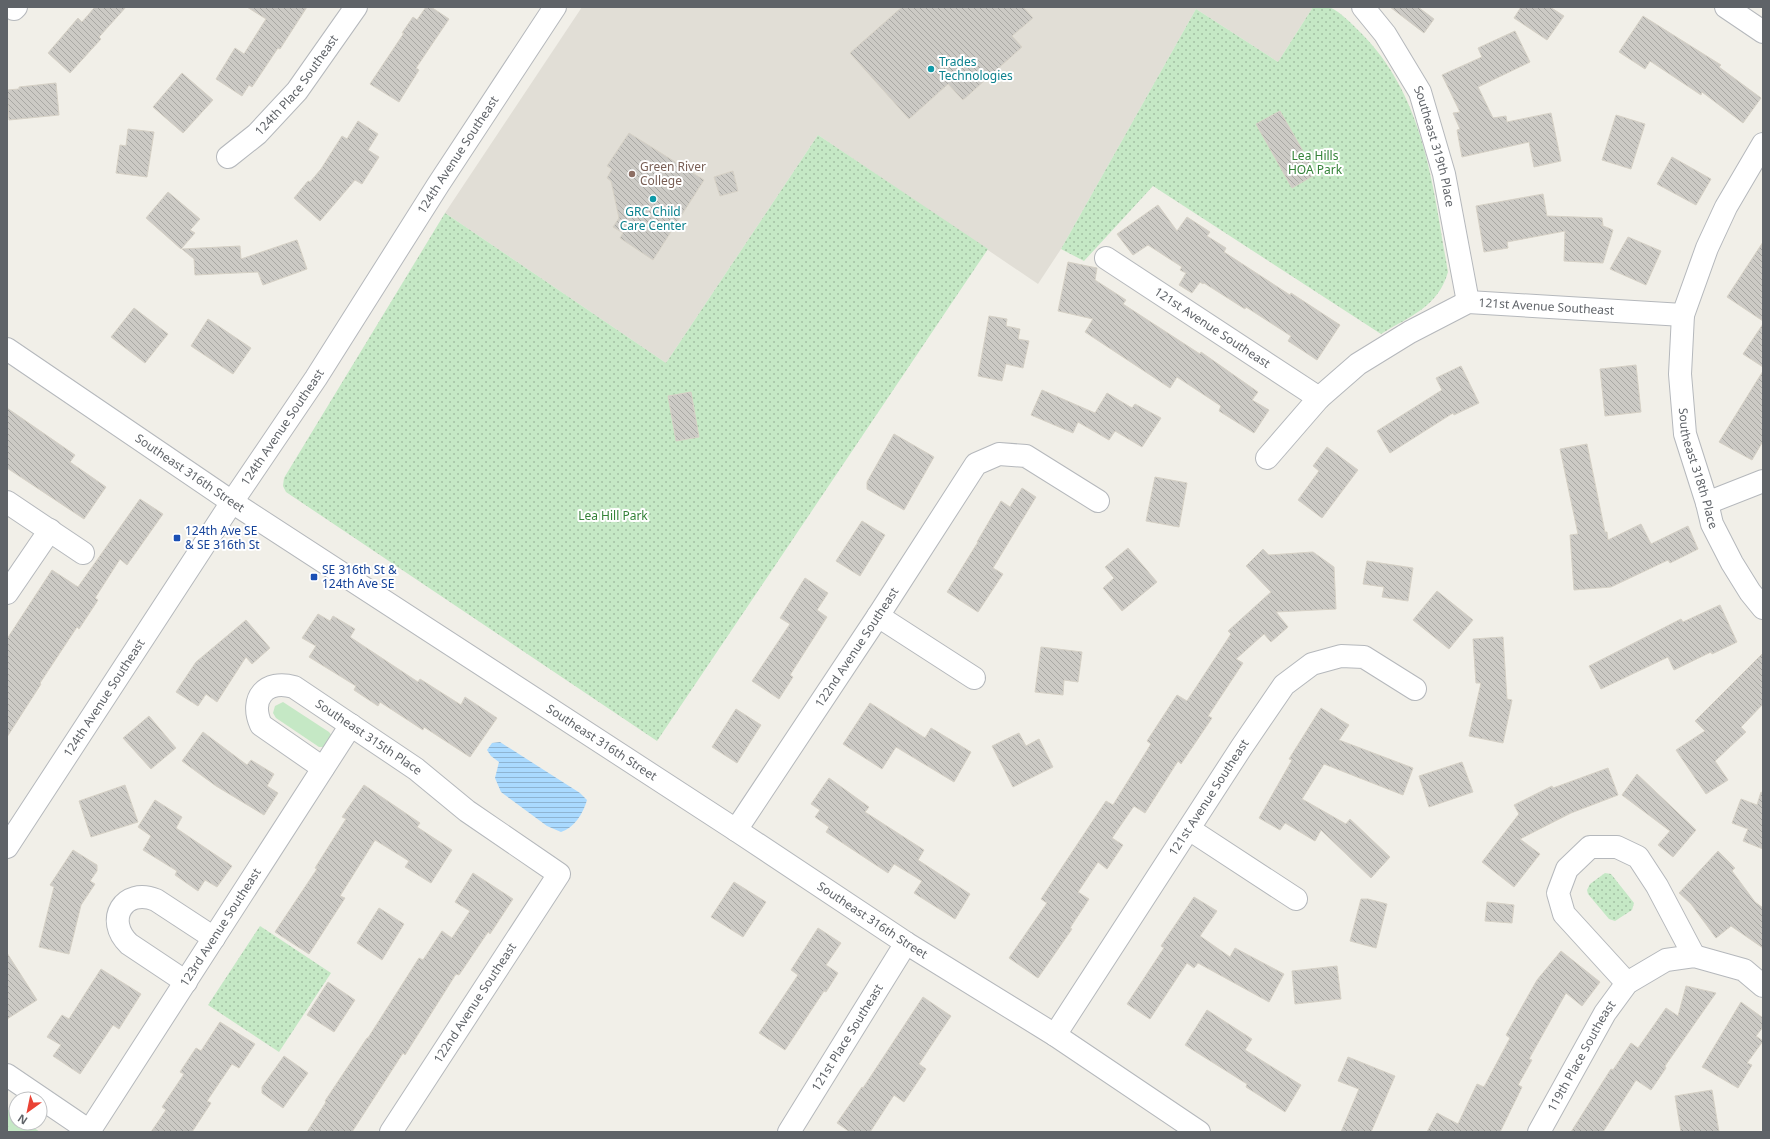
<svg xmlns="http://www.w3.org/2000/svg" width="1770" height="1139" viewBox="0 0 1770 1139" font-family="'Noto Sans',sans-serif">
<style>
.education{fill:#e1ded6}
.grass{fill:#c5e8c5}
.forest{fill:url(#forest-firs)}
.park{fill:url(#park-dots)}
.water{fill:url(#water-rules)}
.building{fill:url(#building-back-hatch);stroke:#d6d1c6}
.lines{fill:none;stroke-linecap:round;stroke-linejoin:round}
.minor-casing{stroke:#b5b8bc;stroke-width:24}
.minor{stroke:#fff;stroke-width:22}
.culture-dot{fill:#0f9aa8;stroke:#fff;stroke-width:1.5}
.education-dot{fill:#8d6e63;stroke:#fff;stroke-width:1.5}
.transit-dot{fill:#1a4fb4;stroke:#fff;stroke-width:1.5}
.labels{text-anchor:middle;stroke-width:4;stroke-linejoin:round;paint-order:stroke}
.culture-label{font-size:12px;fill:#0d838f;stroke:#fff;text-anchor:start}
.street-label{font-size:12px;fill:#5f6368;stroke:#fff}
.park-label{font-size:12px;fill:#348238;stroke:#fff}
.education-label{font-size:12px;fill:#785e54;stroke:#fff;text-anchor:start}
.transit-label{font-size:12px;fill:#164399;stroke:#fff;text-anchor:start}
</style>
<defs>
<pattern id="forest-firs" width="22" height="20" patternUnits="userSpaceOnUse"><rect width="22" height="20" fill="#c5e8c5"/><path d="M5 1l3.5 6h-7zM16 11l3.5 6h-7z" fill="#a3c0a4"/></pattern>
<pattern id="park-dots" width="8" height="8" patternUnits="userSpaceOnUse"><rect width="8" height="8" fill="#c5e8c5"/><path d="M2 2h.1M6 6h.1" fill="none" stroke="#a3c0a4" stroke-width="1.8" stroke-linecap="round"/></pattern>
<pattern id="water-rules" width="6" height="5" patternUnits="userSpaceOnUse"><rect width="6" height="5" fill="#aadaff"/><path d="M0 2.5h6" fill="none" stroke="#8eb4d2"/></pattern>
<pattern id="building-back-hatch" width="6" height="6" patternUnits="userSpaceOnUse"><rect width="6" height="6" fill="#cccac5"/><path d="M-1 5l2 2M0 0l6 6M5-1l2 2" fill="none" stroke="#a9a8a4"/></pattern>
</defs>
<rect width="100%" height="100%" fill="#f1efe8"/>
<path class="education" d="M582,7H1313L1278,62L1196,9L1061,249L1038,284L818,135L666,363L445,213Z"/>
<path class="grass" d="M283,702L329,732L332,736L324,747H319L276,718L273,713L275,706Z"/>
<path class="forest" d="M7,1109L16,1115V1123H27L40,1132H7Z"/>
<path class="park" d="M1313,7C1318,7 1323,6 1328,7C1338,9 1354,26 1361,33C1425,97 1433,187 1448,272C1438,307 1410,316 1381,334L1153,186L1084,261L1061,249L1196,9L1278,62Z
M818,135L988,249L657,741L286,492L283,486L284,478L445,213L666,363Z
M1605,873L1611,874L1634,903L1632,910L1615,921L1609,919L1588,894L1587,890L1590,884Z
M260,926L331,973L279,1052L208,1005Z"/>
<path class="water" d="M500,742L580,793L587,800C583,814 574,828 561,832L547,826L501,792L495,778L499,762L491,756L487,750L492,743Z"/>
<path class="building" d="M95,7H126L99,37L101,39L70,73L48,53L78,18L82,22Z
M247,7H307L280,49L278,48L252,87L249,85L242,96L216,79L235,48L244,54L266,19Z
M426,7H431L449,19L416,68L419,70L399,102L370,84L404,33H402L413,17L417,20Z
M902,7H1023L1033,18L1012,36L1022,47L963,100L948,84L909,119L850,53Z
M1390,7H1418L1434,19L1424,33Z
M1521,7H1550L1564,16L1547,40L1514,18Z
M1643,16L1721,65L1719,67L1761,98L1743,123L1702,92L1701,95L1650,61L1645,69L1619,52Z
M1515,31L1530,62L1478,87L1493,118L1506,116L1507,122L1551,113L1561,161L1534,167L1529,142L1462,157L1457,130L1460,129L1453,113L1460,112L1442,75L1482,57L1478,48Z
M182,73L213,100L183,133L153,107Z
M56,83L59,115L9,120L7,90L19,89V87Z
M1280,111L1316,174L1292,188L1256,124Z
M1616,115L1645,124L1631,169L1602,160Z
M358,121L378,134L368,150L379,157L362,184L355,180L320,221L294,198L308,181L310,182L321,169L342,136L347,139Z
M128,129L154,132L147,177L116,173L120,145L126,146Z
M629,133L704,180L653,260L620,238L623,233L613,227L619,218L611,181L607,178L612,169L607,166Z
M1672,157L1711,179L1696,205L1657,184Z
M733,171L738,191L720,196L714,177Z
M168,192L200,219L190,230L195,233L181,249L146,218Z
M1543,194L1547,216L1602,218L1603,225H1601L1613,230L1603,263L1564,261L1565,231L1507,242L1508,248L1484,252L1476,206Z
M1158,205L1177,231L1187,217L1210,232L1207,236L1226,248L1224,252L1290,295L1291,293L1340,325L1317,360L1288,341L1291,336L1246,307L1245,309L1204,283L1203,284L1200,282L1192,293L1179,285L1186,273L1180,270L1182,267L1148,245L1133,255L1117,234Z
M1628,237L1661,251L1646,285L1610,269Z
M297,240L307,269L263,285L258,272L195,275L194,259L182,249L240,246L241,259Z
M1763,242V321L1727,297Z
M1068,262L1097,268L1095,280L1126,300L1123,304L1200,354L1201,352L1258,392L1252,400L1269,410L1254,433L1219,411L1221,406L1177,377L1170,388L1085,332L1093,319L1058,311Z
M134,308L168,334L145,363L111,337Z
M989,316L1007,319L1006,326L1020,329L1018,339L1029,341L1023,368L1006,364L1002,381L978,376Z
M208,319L251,348L233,374L191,346Z
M1763,324V367L1743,354Z
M1636,365L1641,412L1605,416L1600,369Z
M1461,366L1479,403L1454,415L1453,413L1390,453L1377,431L1442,390L1436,378Z
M1763,371V441L1752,460L1719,442Z
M1042,390L1095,413L1107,393L1132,408L1135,404L1161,418L1142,447L1115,431L1109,440L1078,422L1073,433L1031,415Z
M691,392L699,437L676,441L668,396Z
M7,408L75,455L70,462L106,487L84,519L7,468Z
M894,434L934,457L904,510L867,489V482Z
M1587,444L1605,532H1607L1608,540L1641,524L1651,544L1688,526L1698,549L1670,563L1668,560L1611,587L1574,590L1570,535L1578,534L1560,449Z
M1327,447L1358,470L1322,518L1298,500L1319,471L1313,466Z
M1155,477L1187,483L1179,527L1146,521Z
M1022,488L1036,497L993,568L1003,574L978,612L947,592L978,542H977L1001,501L1010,507Z
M140,499L163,514L127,565L120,559L95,598L98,600L79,629L77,627L40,683L41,684L7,737V639L52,570L78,587Z
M862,521L885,535L860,576L836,561Z
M1128,548L1157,582L1122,611L1103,588L1114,578L1105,567Z
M1263,549L1269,555L1313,552L1334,567L1336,609L1276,612L1288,627L1271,642L1264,634L1236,659L1243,663L1208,716L1212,718L1181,764L1178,761L1145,813L1134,806L1112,838L1123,845L1107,869L1098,862L1078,892L1089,899L1070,928L1072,929L1038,978L1009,958L1047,903L1041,899L1106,801L1113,805L1151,744L1147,741L1177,695L1187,701L1231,634L1228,631L1271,592L1246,566Z
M1367,561L1413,568L1408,601L1382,597L1384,587L1363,584Z
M805,578L828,593L817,610L827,617L790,675L793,677L779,699L752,681L790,624L780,618Z
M1437,591L1473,620L1449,649L1413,620Z
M1720,605L1737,642L1712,654L1711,652L1674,670L1668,657L1601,689L1589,666L1681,619L1683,622Z
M318,614L330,621L333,616L355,629L350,637L418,682L420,679L461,705L465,697L497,718L470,757L424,727L423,730L380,702L378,706L354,690L356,686L309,657L316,646L302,638Z
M246,620L270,648L252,664L246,657L217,702L206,694L198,706L176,692L196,662Z
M1503,637L1507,699L1512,700L1503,743L1469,736L1481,683H1476L1473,639Z
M1041,647L1082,652L1078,682L1064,680L1063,695L1035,692Z
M1763,653V704L1741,727L1746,732L1715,761L1728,780L1706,794L1676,750L1705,731L1695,721Z
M870,703L925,738L931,728L971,752L954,782L896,747L882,769L843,744Z
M1321,708L1349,725L1339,740L1413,768L1403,795L1324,764L1302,799L1346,824L1350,819L1390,857L1371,878L1321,830L1315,841L1285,823L1280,830L1259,818L1292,760L1289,759Z
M736,709L761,725L737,763L712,747Z
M149,716L176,748L151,769L123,738Z
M203,732L247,765L251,760L274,774L267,786L278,793L264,815L216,786L182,761Z
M1019,733L1026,746L1039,739L1053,767L1013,787L992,746Z
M1462,762L1473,792L1429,807L1419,776Z
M1608,768L1618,795L1571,813L1520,839L1540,854L1514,887L1482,862L1519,814L1514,805L1552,786L1553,788Z
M1637,774L1696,830L1673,857L1658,845L1670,831L1622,795Z
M829,778L869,807L865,812L924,850L918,860L970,894L955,919L914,893L922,881L894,864L888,873L826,832L829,827L815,817L820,810L811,804Z
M125,785L138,822L91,837L79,801Z
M364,785L420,823L417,827L452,850L431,883L405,867L409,861L375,840L340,896L345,898L309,954L275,932L317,869L315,868L346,819L342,817Z
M1761,792L1763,793V849L1743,841L1748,829L1732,823L1741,799L1757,805Z
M155,800L182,817L176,828L232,866L217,887L205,880L198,891L175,875L177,871L143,850L151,836L138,827Z
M73,850L97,865V871L90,881L95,884L81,905L69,954L39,947L54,887L50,885Z
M1718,851L1735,868L1732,871L1755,902L1763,908V948L1731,926L1716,938L1691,904L1679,893Z
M473,873L513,899L490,934L488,932L459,975L456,974L405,1055L403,1053L352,1132H307L326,1102L325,1101L367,1038H368L419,958L423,960L442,931L452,938L470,911L455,902Z
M734,882L766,902L743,937L711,917Z
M1194,897L1217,911L1200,936L1230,957L1235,948L1284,974L1269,1002L1198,963L1194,968L1187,963L1150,1019L1127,1004L1164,948L1161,946Z
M1361,899H1368L1387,904L1376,948L1350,941Z
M1487,902L1514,905L1512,923L1485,921Z
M379,908L404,924L382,960L357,943Z
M818,928L841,943L826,965L838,973L826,992L824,991L785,1050L759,1033L798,975L791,970Z
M1561,951L1600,982L1582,1006L1566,993L1529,1059L1532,1060L1518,1085L1522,1087L1500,1132H1427L1437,1113L1458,1124L1477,1084L1484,1087L1510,1038L1506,1035L1537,980Z
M7,953L37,1000L7,1019Z
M1337,966L1341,999L1295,1004L1292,971Z
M101,969L141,994L119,1029L113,1025L80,1074L53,1056L61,1045L47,1037L62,1015L69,1019Z
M328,982L355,1000L334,1032L307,1015Z
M1686,986L1716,993L1665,1066L1666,1068L1651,1090L1636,1080L1603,1132H1571L1611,1069L1613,1070L1631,1043L1638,1048L1666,1008L1678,1016Z
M923,997L951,1016L919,1064L926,1069L904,1102L894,1095L870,1132H850L837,1123L862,1087L863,1088Z
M1741,1002L1763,1018V1027L1756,1036L1763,1041L1747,1063L1752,1065L1738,1088L1702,1067Z
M1207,1010L1252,1039L1245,1050L1301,1085L1285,1112L1246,1087L1247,1084L1185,1045Z
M220,1022L255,1044L239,1068L232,1064L207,1101L211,1103L192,1132H151L166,1110L162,1107L184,1074L180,1072L196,1048L201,1051Z
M284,1056L308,1073L283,1108L262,1093V1087Z
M1348,1057L1395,1076L1371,1132H1341L1359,1089L1338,1081Z
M1712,1090L1719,1132H1681L1675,1096Z"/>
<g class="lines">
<defs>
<g id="minor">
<path id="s1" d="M1363,7L1385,34L1420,92L1444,174L1468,302"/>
<path d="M1726,7L1763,32"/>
<path d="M14,9L16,7"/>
<path id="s2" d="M1763,144L1726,207L1707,248L1683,315L1680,374L1685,434L1707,503L1712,524L1732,563L1750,592L1763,608"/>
<path id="s3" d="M228,157L257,134L297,91L356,7"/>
<path id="s4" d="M1106,258L1319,398"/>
<path id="s5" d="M7,349L232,502L736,830L906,943L1055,1035L1199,1132"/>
<path id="s6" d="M1267,458L1319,398L1358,364L1410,332L1468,302L1683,315"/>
<path d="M7,502L83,553"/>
<path d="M1707,503L1763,481"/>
<path d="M7,593L50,530"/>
<path d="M878,616L974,678"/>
<path id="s7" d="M323,768L261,725C249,698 266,679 294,687L416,769L467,811L559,874L391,1132"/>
<path d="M1189,829L1296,899"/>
<path id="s8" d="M736,830L878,616L976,464L999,454L1026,456L1098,501"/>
<path id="s9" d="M7,847L232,502L316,378L438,185L555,7"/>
<path d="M186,982L129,944C104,920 124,887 156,900L214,938"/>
<path d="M1627,983L1564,914L1558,893L1567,869L1590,847H1617L1638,857L1657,886L1694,956"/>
<path id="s10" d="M1055,1035L1241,748L1284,685L1312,664L1341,656L1364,657L1415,689"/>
<path d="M7,1075L91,1132"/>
<path id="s11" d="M90,1130L351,725"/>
<path id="s12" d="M789,1132L906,943"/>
<path id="s13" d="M1539,1132L1605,1013L1627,983L1666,960L1694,956L1744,970L1763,986"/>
</g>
</defs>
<use href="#minor" class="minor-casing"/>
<use href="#minor" class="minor"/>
</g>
<g class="culture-dot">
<circle cx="931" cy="69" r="4"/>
<circle cx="653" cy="199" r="4"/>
</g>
<circle class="education-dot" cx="632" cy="174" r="4"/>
<g class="transit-dot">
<rect x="173" y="534" width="8" height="8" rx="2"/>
<rect x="310" y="573" width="8" height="8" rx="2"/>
</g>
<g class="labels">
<g class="culture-label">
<text x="939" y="66">Trades<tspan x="939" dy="14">Technologies</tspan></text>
<text x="653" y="216" text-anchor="middle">GRC Child<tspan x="653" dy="14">Care Center</tspan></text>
</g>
<g class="street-label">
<text dy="4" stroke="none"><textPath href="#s3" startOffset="100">124th Place Southeast</textPath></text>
<text dy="4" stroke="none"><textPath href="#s1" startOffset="159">Southeast 319th Place</textPath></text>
<text dy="4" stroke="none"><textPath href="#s9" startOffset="826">124th Avenue Southeast</textPath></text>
<text dy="4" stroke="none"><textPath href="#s6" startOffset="336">121st Avenue Southeast</textPath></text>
<text dy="4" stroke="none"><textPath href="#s4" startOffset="127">121st Avenue Southeast</textPath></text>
<text dy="4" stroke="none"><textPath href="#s9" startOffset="502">124th Avenue Southeast</textPath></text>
<text dy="4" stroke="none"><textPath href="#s2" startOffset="345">Southeast 318th Place</textPath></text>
<text dy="4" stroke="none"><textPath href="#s5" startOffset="221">Southeast 316th Street</textPath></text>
<text dy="4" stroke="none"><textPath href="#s8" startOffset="219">122nd Avenue Southeast</textPath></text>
<text dy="4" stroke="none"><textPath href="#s9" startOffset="178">124th Avenue Southeast</textPath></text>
<text dy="4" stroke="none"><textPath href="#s7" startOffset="233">Southeast 315th Place</textPath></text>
<text dy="4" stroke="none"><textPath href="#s5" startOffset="713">Southeast 316th Street</textPath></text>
<text dy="4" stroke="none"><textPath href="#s10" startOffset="283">121st Avenue Southeast</textPath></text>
<text dy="4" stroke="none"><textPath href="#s5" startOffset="1037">Southeast 316th Street</textPath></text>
<text dy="4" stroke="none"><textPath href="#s11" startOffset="241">123rd Avenue Southeast</textPath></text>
<text transform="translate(475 1003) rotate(-57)" y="4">122nd Avenue Southeast</text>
<text dy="4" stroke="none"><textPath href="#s12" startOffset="111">121st Place Southeast</textPath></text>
<text dy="4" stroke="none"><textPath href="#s13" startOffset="87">119th Place Southeast</textPath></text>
</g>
<g class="park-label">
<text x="1315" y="160">Lea Hills<tspan x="1315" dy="14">HOA Park</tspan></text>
<text x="613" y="520">Lea Hill Park</text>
</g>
<g class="education-label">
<text x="640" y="171">Green River<tspan x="640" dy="14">College</tspan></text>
</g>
<g class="transit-label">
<text x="185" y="535">124th Ave SE<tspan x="185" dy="14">&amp; SE 316th St</tspan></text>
<text x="322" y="574">SE 316th St &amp;<tspan x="322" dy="14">124th Ave SE</tspan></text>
</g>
</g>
<rect width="1770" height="1139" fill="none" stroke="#5f6368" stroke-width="16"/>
<g transform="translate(28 1111) rotate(213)"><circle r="19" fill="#ffffff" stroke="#bfc1c3"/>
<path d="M0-3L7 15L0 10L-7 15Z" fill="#ea4335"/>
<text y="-6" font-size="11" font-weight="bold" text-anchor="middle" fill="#5f6368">N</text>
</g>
</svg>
